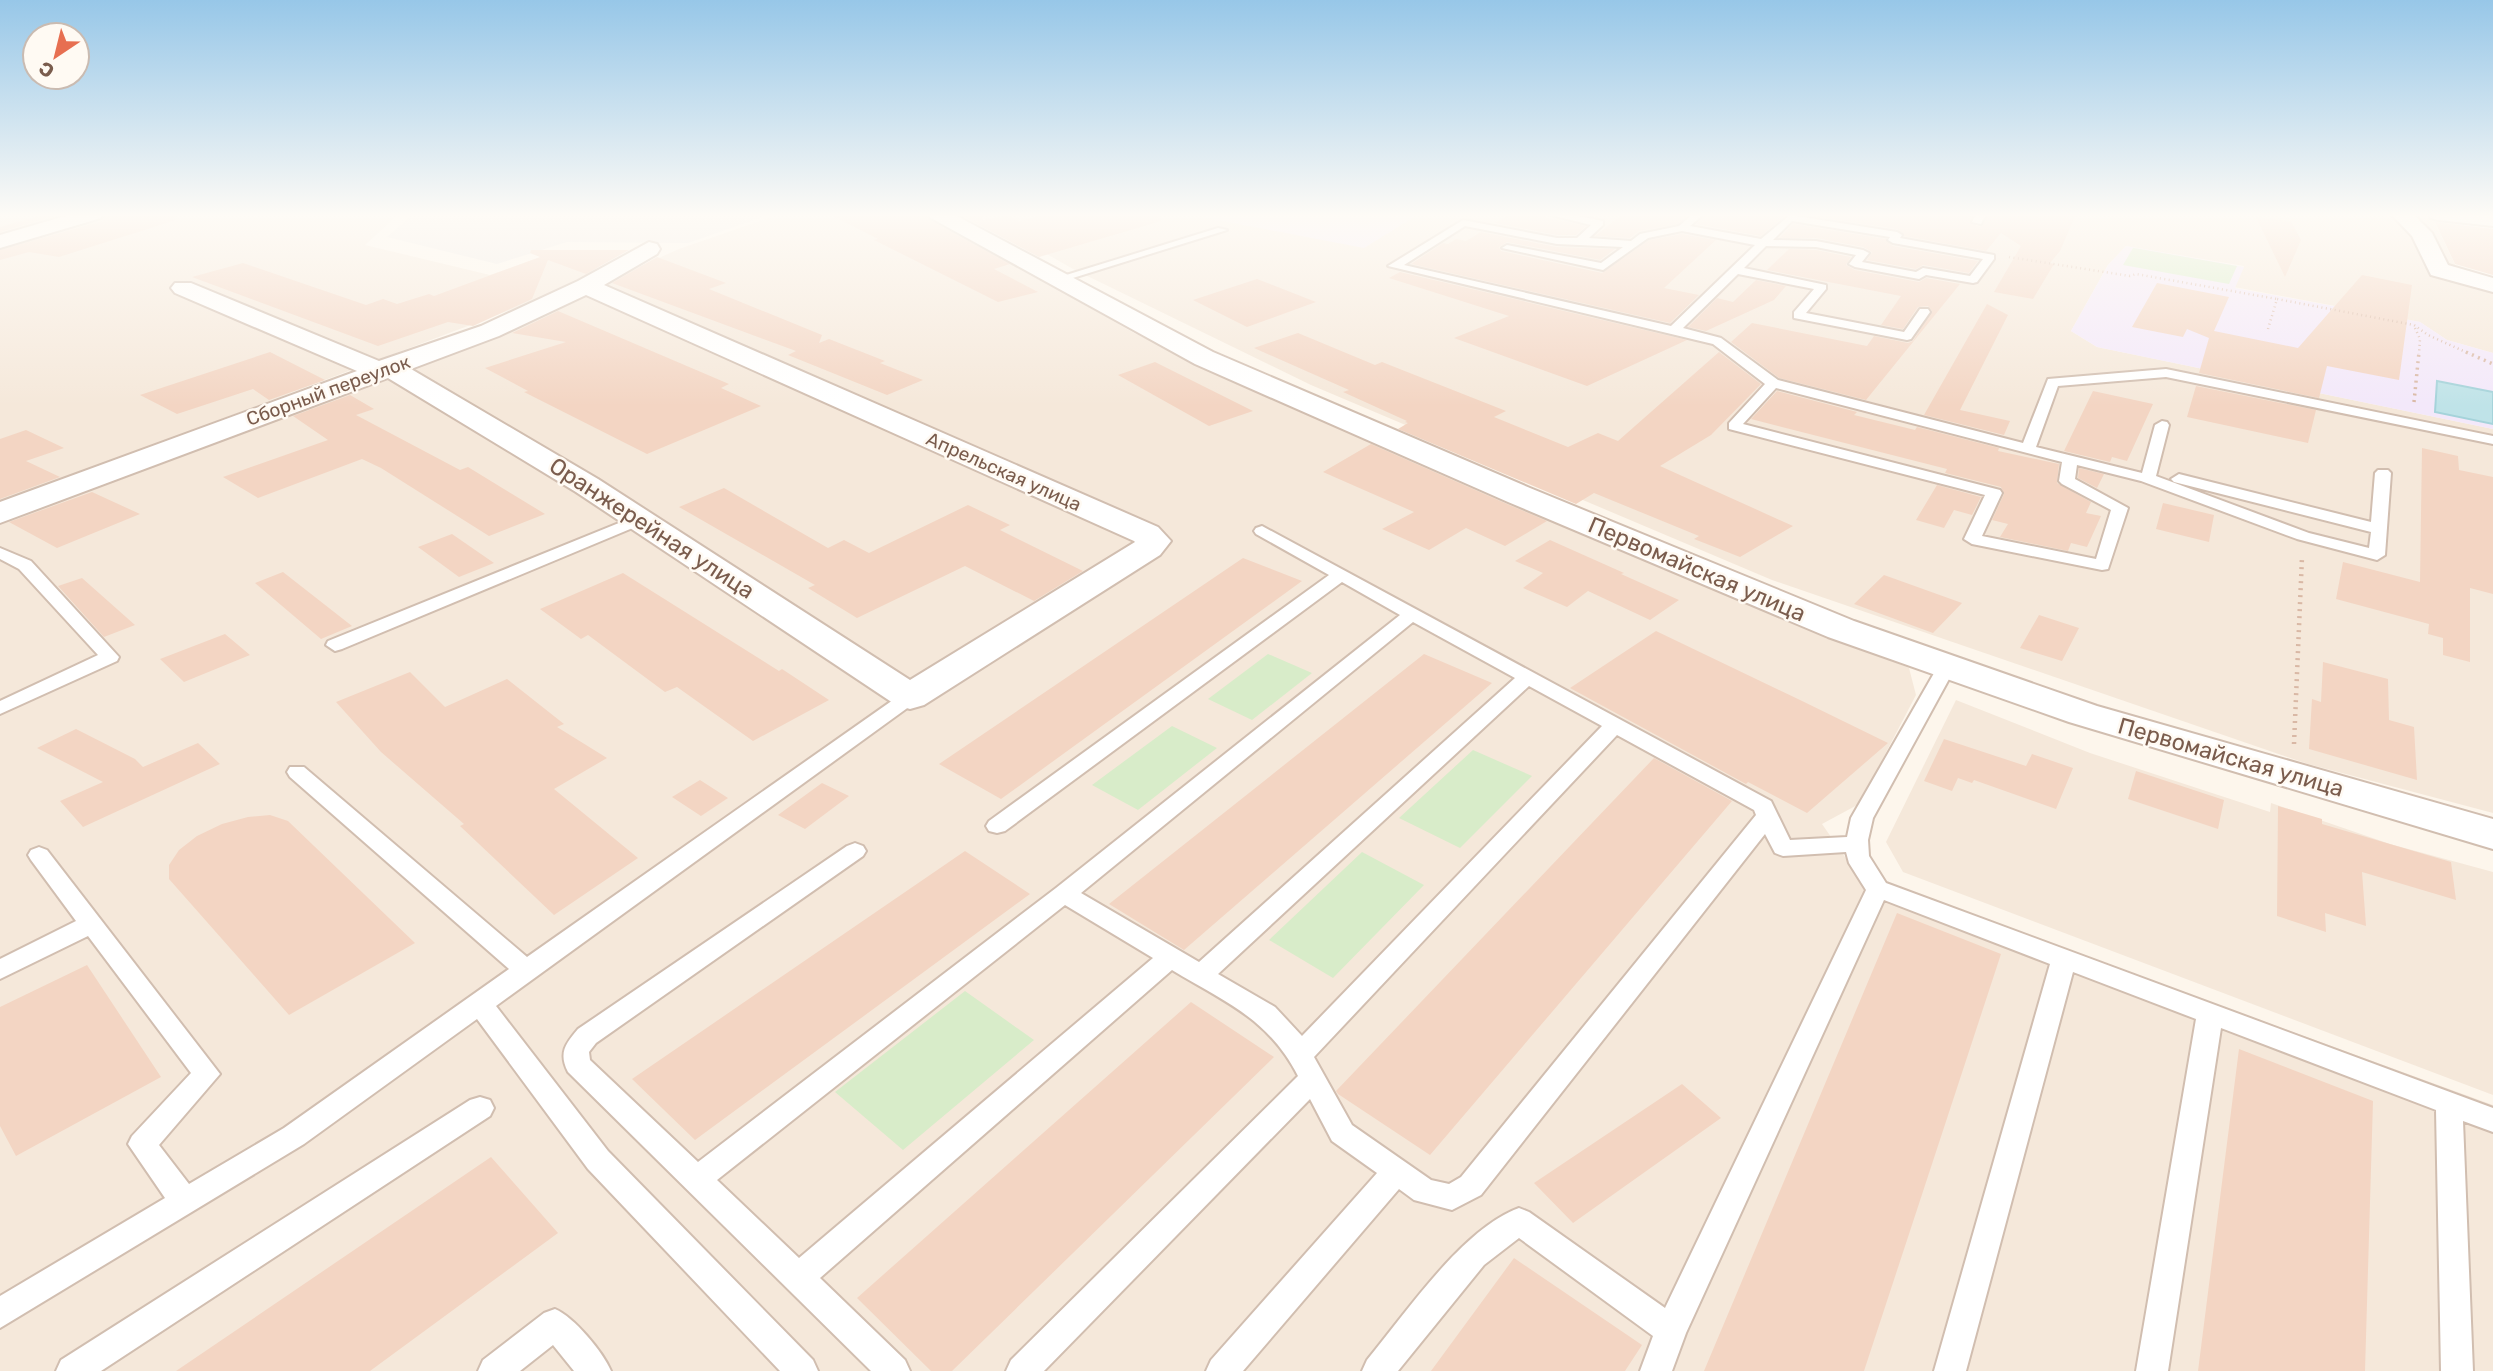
<svg xmlns="http://www.w3.org/2000/svg" width="2493" height="1371" viewBox="0 0 2493 1371" font-family="Rubik,sans-serif">
<style>
.residential{fill:#f5e8da}
.industrial{fill:#efe9e4}
.education{fill:#f3e8fa}
.green{fill:#d8ecc9}
.water{fill:#bfe3e8;stroke:#a5d3da;stroke-width:2}
.building{fill:#f3d5c3}
.lines{fill:none;stroke-linecap:round;stroke-linejoin:round}
.service-casing{stroke:#d1beb0;stroke-width:4}
.minor-casing{stroke:#d1beb0;stroke-width:4}
.tertiary-casing{stroke:#d1beb0;stroke-width:4}
.path-far2{stroke:#d9b8a5;stroke-width:2.5;stroke-dasharray:1 3.5;stroke-linecap:butt}
.path-far1{stroke:#d9b8a5;stroke-width:3.5;stroke-dasharray:2 4.5;stroke-linecap:butt}
.path{stroke:#d9b8a5;stroke-width:4.5;stroke-dasharray:2 5;stroke-linecap:butt}
.service{fill:#fff;fill-rule:evenodd}
.minor{fill:#fff;fill-rule:evenodd}
.tertiary{fill:#fff;fill-rule:evenodd}
.labels{text-anchor:middle;stroke-width:5;stroke-linejoin:round;paint-order:stroke}
.far-street-label{font-size:19px;fill:#7a5c4d;stroke:#fffaf3}
.street-label{font-size:23px;fill:#7a5c4d;stroke:#fffaf3}
</style>
<rect width="100%" height="100%" fill="#fdf6ec"/>
<path class="residential" d="M0,214H86L0,239Z
M113,214H399L365,245L490,275L553,253L614,254L576,285L0,503V248Z
M780,214H927L1134,333L1361,438L1909,668L1916,695L1859,804L1822,824L1856,873L2493,1105V1371H0V520L122,479L423,363L679,249Z
M977,214H2350L2433,219L2460,275L2493,281V353L2447,340L2420,322L2234,287L2244,266L2126,246L2108,265L2071,331L2097,347L2493,429V813L2308,764L1772,580L1311,385L1073,269Z
M1956,700L2090,753L2270,812L2271,803L2390,844L2493,872V1095L1903,872L1886,842Z"/>
<path class="industrial" d="M413,214H771L688,243L567,242L497,264L387,237Z"/>
<path class="education" d="M1186,214H1419L1364,248Z
M2126,246L2244,267L2235,288L2420,322L2447,340L2493,353V429L2097,347L2071,331L2108,265Z"/>
<path class="green" d="M2133,248H2134L2237,266L2229,284L2123,265Z
M1268,654L1312,673L1252,720L1208,699Z
M1172,726L1217,748L1138,810L1092,785Z
M1473,750L1532,776L1460,848L1399,818Z
M1362,852L1424,885L1333,978L1269,940Z
M965,991L1034,1040L903,1150L835,1092Z"/>
<path class="water" d="M2437,381L2493,392V424L2435,412Z"/>
<path class="building" d="M46,214H63L0,232V227Z
M107,214H175L176,220L59,257L29,252L0,260V250L102,221Z
M829,214H925L930,220L1010,264L994,269L1038,292L998,302L874,240L878,239Z
M958,214H982L983,220L1008,215L1019,221L1047,214H1160L1161,221L1039,257Z
M1510,214H1531L1586,226L1576,235H1557L1495,223Z
M1623,214H1689L1678,224L1639,231L1630,238L1595,236Z
M1707,214H1787L1761,236L1696,224Z
M1800,214H1973L1970,223L1980,227L1989,214H2076L2060,251L2050,263L2054,264L2033,299L1994,292L2021,246L2001,233L1986,251L1904,236L1897,229Z
M2256,217L2291,221L2301,240L2285,277Z
M2435,222L2493,229V275L2455,264Z
M1793,224L1886,239L1893,246L1978,261L1969,273L1923,265L1916,269L1867,260L1872,252L1863,247L1816,238H1779Z
M1481,232L1557,247L1615,249L1600,260L1507,242L1499,247L1501,251L1602,273L1649,240L1682,234L1716,240L1664,288L1699,295L1670,323L1411,264L1443,243L1448,244L1456,239L1466,241Z
M1789,249L1816,250L1851,257L1846,265L1855,270L1919,282L1926,278L1960,284L1866,400L1779,378L1731,342L1752,323L1867,346L1874,336L1908,343L1913,341L1932,311L1928,306L1918,307L1903,329L1881,325L1901,296L1767,270Z
M531,250H629L586,274L548,260L532,299L473,326L448,322L378,346L192,277L243,263L366,305L383,299L397,304L429,294L434,296L540,257L530,253Z
M657,257L726,283L709,289L822,335L819,343L829,339L885,361L880,363L923,380L887,395L788,355L796,351L612,283Z
M1400,272L1687,340L1587,386L1454,338L1509,316L1389,278Z
M2362,275L2412,285L2399,380L2327,366L2319,398L2199,373L2209,338L2187,329L2183,337L2132,327L2157,283L2229,297L2214,331L2298,348Z
M1257,279L1316,302L1247,327L1193,300Z
M1756,280L1786,286L1774,300L1706,331L1688,327L1717,298L1733,302Z
M1987,304L2008,315L1960,410L2010,421L2004,435L1924,415Z
M558,311L729,384L721,388L761,406L647,454L524,392L528,391L485,368L566,342L512,333Z
M1298,333L1375,365L1382,362L1506,411L1494,417L1568,447L1598,433L1618,441L1719,352L1761,384L1711,435L1660,466L1793,526L1740,557L1694,539L1699,536L1594,493L1576,504L1398,429L1408,423L1405,422L1407,421L1343,392L1349,390L1254,348Z
M270,352L325,380L269,400L253,389L177,414L140,395Z
M1155,362L1253,411L1209,426L1118,375Z
M2196,386L2316,410L2308,443L2187,417Z
M1777,391L1857,412L1854,415L1915,430L1917,427L1999,448L1998,451L2059,464L2057,483L2091,502L2086,513L2101,516L2087,547L2071,543L2068,551L2000,537L2008,524L1992,520L2004,494L2001,487L1945,473L1947,469L1751,419Z
M2093,391L2153,404L2127,461L2112,457L2110,462L2064,451Z
M350,395L374,409L356,415L460,470L468,467L545,514L489,536L381,468L362,459L258,498L223,477L328,440L293,416Z
M26,430L64,448L26,461L60,477L0,499V439Z
M1371,444L1507,504L1547,521L1505,546L1466,528L1429,550L1382,529L1414,512L1323,472Z
M2422,448L2458,456L2459,470L2493,477V594L2470,588V662L2443,655V638L2428,634L2429,624L2336,599L2343,562L2420,582Z
M2079,468L2104,474L2097,488L2078,478Z
M1937,485L1981,497L1972,515L1954,510L1944,528L1916,520Z
M724,488L828,548L844,540L869,553L968,505L1010,525L1000,530L1083,571L1034,601L965,566L857,618L808,588L815,585L679,507Z
M92,492L140,514L57,548L9,522Z
M2163,503L2214,515L2209,542L2156,529Z
M452,534L494,563L459,577L418,547Z
M1550,540L1624,573L1621,574L1679,600L1650,620L1588,591L1567,607L1523,588L1543,573L1515,561Z
M1243,558L1302,581L1001,799L939,764Z
M283,572L352,626L321,639L255,583Z
M623,573L779,671L782,669L829,700L753,741L677,687L665,692L588,635L581,639L540,609Z
M1884,575L1962,603L1933,633L1854,604Z
M82,578L135,625L104,637L58,586Z
M2039,615L2079,628L2062,661L2020,648Z
M1656,631L1798,699L1888,743L1807,813L1748,782L1746,784L1570,688Z
M225,634L250,655L184,682L160,659Z
M1424,654L1492,683L1184,950L1109,904Z
M2323,662L2388,679L2389,720L2414,727L2417,780L2309,749L2312,699L2321,702Z
M410,672L445,707L507,679L564,724L557,727L607,758L554,789L638,858L554,915L460,826L464,824L381,752L336,702Z
M76,729L135,759L143,767L198,743L220,764L83,827L60,801L103,782L37,748Z
M1944,739L2026,766L2032,754L2073,768L2056,809L1974,780L1972,783L1958,778L1952,791L1924,781Z
M1654,758L1732,801L1430,1155L1338,1094L1336,1091Z
M2136,771L2224,800L2218,829L2128,799Z
M700,780L728,798L701,816L672,797Z
M822,783L849,796L805,829L778,815Z
M2278,806L2322,819V824L2451,862L2456,900L2362,872L2366,926L2325,913L2326,932L2277,916Z
M270,815L288,821L415,943L289,1015L169,879V865L179,850L197,836L222,824L248,817Z
M965,851L1030,894L695,1140L632,1079Z
M1897,913L2001,954L1864,1371H1704Z
M87,965L161,1077L16,1156L0,1126V1007Z
M1191,1002L1274,1057L952,1371H931L857,1298Z
M2239,1049L2373,1101L2365,1371H2198Z
M1682,1084L1721,1118L1573,1223L1534,1183Z
M491,1157L558,1233L370,1371H176Z
M1514,1258L1642,1345L1625,1371H1431Z"/>
<g class="lines">
<defs>
<path id="service" d="M1547,214H1568L1603,221V225L1589,238L1631,241L1640,234L1679,226L1693,214H1704L1690,226L1761,239L1790,215L1897,232L1902,235L1900,238L1994,255V259L1977,282L1973,283L1926,275L1919,279L1855,267L1849,264L1856,255L1816,247L1766,246L1744,268L1826,285V289L1806,313L1904,332L1920,309H1928L1930,312L1911,339L1907,340L1794,318V312L1814,289L1738,274L1683,328L1721,338L1778,380L2023,443L2048,379L2166,369L2493,436V444L2166,377L2058,386L2036,447L2142,473L2155,425L2162,421L2167,422L2169,425L2156,476L2309,533L2369,548L2371,532L2174,482L2171,479L2179,474L2371,522L2375,473L2378,470H2388L2391,473L2385,555L2377,560L2297,539L2141,481L2077,465L2075,479L2128,508L2108,569L2102,570L1972,544L1964,539L1985,495L1729,429V423L1765,384L1713,344L1388,266L1463,220L1557,238H1577L1591,225ZM1792,221L1890,237L1888,240L1893,243L1983,259L1970,276L1923,268L1916,272L1862,262L1869,253L1863,250L1816,241L1773,240ZM1465,226L1557,244L1623,247L1601,263L1507,245L1502,248L1603,270L1648,238L1682,231L1755,245L1671,326L1404,265ZM1776,388L2062,462L2059,481L2062,484L2111,510L2096,559L1982,536L2002,493L2000,490L1743,424Z
M1976,214H1986L1981,224L1972,222Z
M1218,228L1227,230L1060,282L1050,280Z
M641,514L647,516L649,519L647,522L342,649L335,651L326,645L328,641Z
M1262,526L1771,801L1790,840L1847,837L1851,818L1937,668L1939,664H1953L1955,668L1873,818L1868,840L1869,856L1886,883L2493,1108V1132L2463,1121L2473,1371H2441L2436,1110L2221,1028L2168,1371H2136L2196,1019L2073,972L1966,1371H1934L2050,964L1884,900L1686,1333L1672,1371H1640L1653,1336L1519,1238L1484,1265L1398,1371H1362L1367,1360C1406,1313 1462,1229 1519,1208L1529,1212L1665,1308L1866,890L1849,863L1846,852L1783,856L1775,853L1765,834L1481,1195L1452,1210L1414,1200L1399,1189L1243,1371H1206L1211,1360L1377,1173L1332,1141L1310,1099L1044,1371H1006L1011,1360L1298,1076C1268,1018 1225,1002 1172,970L820,1278L905,1360L910,1371H871L568,1072C558,1053 566,1043 578,1029L847,846L855,843L863,846L866,851L863,856L596,1043L589,1052L590,1060L698,1162L1056,888L1400,615L1342,582L1005,831L997,833L989,831L986,826L989,821L1329,575L1256,534L1254,531L1256,528ZM1413,622L1515,678L1199,962L1081,893ZM1529,686L1602,726L1302,1036L1275,1007L1218,974ZM1617,735L1754,810L1756,815L1461,1177L1449,1184L1431,1180L1352,1125L1314,1057ZM1065,905L1153,958L799,1258L717,1180Z
M0,548L31,561L119,657L117,661L0,714V701L98,655L19,569L0,559Z
M910,691L920,697L917,701L496,1006L608,1151L813,1360L818,1371H780L588,1169L477,1019L304,1144L0,1328V1296L165,1198L128,1144L132,1136L191,1073L88,936L0,979V959L76,921L31,860L28,855L31,850L39,847L47,850L220,1074L159,1145L189,1184L284,1128L509,969L290,777L287,772L290,767H304L527,957L903,693Z
M480,1097L490,1100L494,1108L490,1116L101,1371H56L61,1360L470,1100Z
M555,1309C574,1317 603,1352 611,1371H574L553,1345L520,1371H478L483,1360L544,1313Z"/>
<path id="minor" d="M72,214H104L101,218L0,248V235Z
M2391,214H2413L2432,233L2448,265L2493,278V292L2431,275L2412,236Z
M2428,214H2493V226L2438,220L2431,218Z
M649,242L657,244L660,249L657,254L604,285L1158,527L1171,541L1160,555L924,705L910,709L896,705L576,492L388,378L0,523V502L357,371L175,293L171,288L175,283H191L379,361L481,326L578,281ZM586,295L1134,541L1135,542L910,680L598,479L411,369L499,336Z"/>
<path id="tertiary" d="M928,214H953L1213,352L1530,488L1854,621L2097,706L2493,819V849L2069,722L1828,637L1508,502L1195,364L931,218Z"/>
</defs>
<use href="#service" class="service-casing"/>
<use href="#minor" class="minor-casing"/>
<use href="#tertiary" class="tertiary-casing"/>
<path class="path-far2" d="M2009,257L2130,276L2136,274L2277,299
M2415,328L2420,339L2419,354
M2268,329L2277,299L2414,325L2428,335L2470,354"/>
<path class="path-far1" d="M2466,352L2493,364
M2414,402L2419,352"/>
<path class="path" d="M2294,744L2302,557"/>
<use href="#service" class="service"/>
<use href="#minor" class="minor"/>
<use href="#tertiary" class="tertiary"/>
</g>
<linearGradient id="sky" x2="0" y2="1"><stop stop-color="#97c7e8"/><stop offset="0.53" stop-color="#fefbf6"/><stop offset="1" stop-color="#fefbf6" stop-opacity="0"/></linearGradient>
<rect width="2493" height="406" fill="url(#sky)"/>
<g class="labels">
<g class="far-street-label">
<text transform="translate(328 390) rotate(-20)" y="7">Сборный переулок</text>
<text transform="translate(1004 471) rotate(24)" y="7">Апрельская улица</text>
</g>
<g class="street-label">
<text transform="translate(652 528) rotate(33)" y="8">Оранжерейная улица</text>
<text transform="translate(1697 569) rotate(23)" y="8">Первомайская улица</text>
<text transform="translate(2231 757) rotate(16)" y="8">Первомайская улица</text>
</g>
</g>
<g transform="translate(56 56) rotate(215)"><circle r="33" fill="#fffaf3" stroke="#cabbb1" stroke-width="2"/>
<path d="M0-5L12 26L0 18L-12 26Z" fill="#e76f51"/>
<text y="-10" font-size="19" font-weight="bold" text-anchor="middle" fill="#7a5c4d">С</text>
</g>
</svg>
